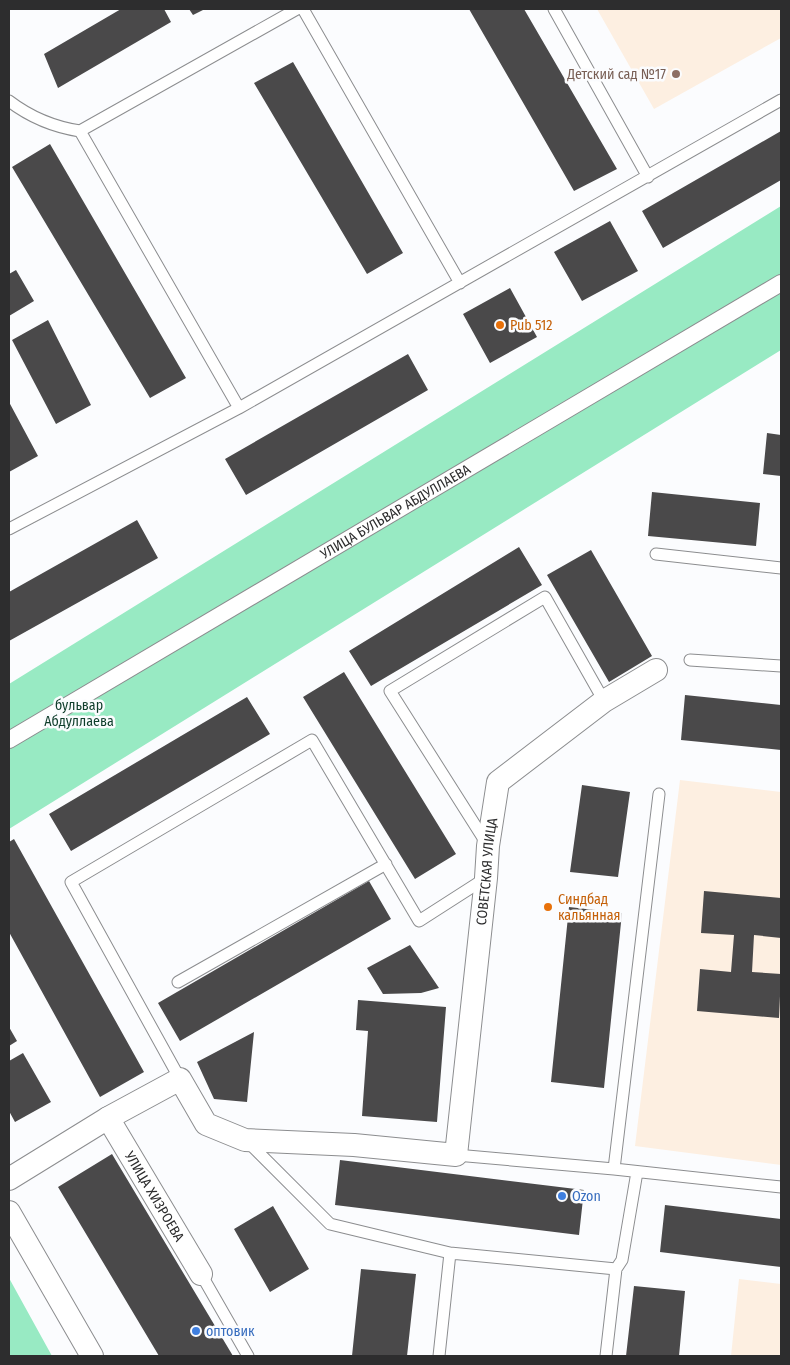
<svg xmlns="http://www.w3.org/2000/svg" width="790" height="1365" viewBox="0 0 790 1365" font-family="'Fira Sans Condensed',sans-serif">
<style>
.education{fill:#fdefe1}
.green{fill:#98eac3}
.building{fill:#4a494a}
.lines{fill:none;stroke-linecap:round;stroke-linejoin:round}
.service-casing{stroke:#8c8d8f;stroke-width:13}
.pedestrian-casing{stroke:#8c8d8f;stroke-width:18}
.minor-casing{stroke:#8c8d8f;stroke-width:24}
.service{stroke:#fff;stroke-width:11}
.pedestrian{stroke:#fff;stroke-width:16}
.minor{stroke:#fff;stroke-width:22}
.education-dot{fill:#8d6e63;stroke:#fbfcfe;stroke-width:2}
.food-dot{fill:#e8710a;stroke:#fbfcfe;stroke-width:2}
.shop-dot{fill:#3f7fe0;stroke:#fbfcfe;stroke-width:2}
.labels{text-anchor:middle;stroke-width:5;stroke-linejoin:round;paint-order:stroke}
.education-label{font-size:14px;fill:#785e54;stroke:#fbfcfe;text-anchor:end}
.food-label{font-size:14px;fill:#c56008;stroke:#fbfcfe;text-anchor:start}
.street-label{font-size:14px;fill:#2d2d2e;stroke:#fbfcfe}
.park-label{font-size:14px;fill:#0f3d2b;stroke:#fbfcfe}
.shop-label{font-size:14px;fill:#366cbe;stroke:#fbfcfe;text-anchor:start}
</style>
<rect width="100%" height="100%" fill="#fbfcfe"/>
<path class="education" d="M597,9H781V38L654,109Z
M680,780L781,792V1165L635,1146Z
M739,1279L781,1284V1356H731Z"/>
<path class="green" d="M781,206V350L9,829V684Z
M9,1278L52,1356H9Z"/>
<path class="building" d="M121,9H164L171,22L58,88L44,54Z
M189,9H205L193,15Z
M469,9H524L617,169L574,191Z
M293,62L403,253L367,274L254,83Z
M781,131V180L663,248L642,211Z
M50,144L186,378L150,398L12,167Z
M610,221L638,271L582,301L554,252Z
M16,270L34,301L9,316V274Z
M510,288L537,337L490,363L463,314Z
M48,320L91,405L56,424L12,340Z
M408,354L428,390L246,495L225,459Z
M9,402L38,456L9,472Z
M767,433L781,435V476L763,474Z
M652,492L760,503L756,546L648,536Z
M137,520L158,558L9,641V592Z
M519,547L542,585L371,686L349,651Z
M591,550L652,656L609,682L547,575Z
M344,672L456,854L415,879L303,697Z
M685,695L781,705V750L681,740Z
M247,697L270,734L71,851L49,814Z
M582,785L630,792L618,877L570,872Z
M14,839L144,1072L100,1097L9,932V842Z
M369,881L391,919L180,1041L158,1003Z
M704,891L781,898V938L754,935L752,972L781,974L779,1018L697,1011L700,969L731,972L734,935L701,933Z
M569,907L622,913L604,1088L551,1082Z
M410,945L439,988L421,993L383,994L367,968Z
M358,1000L446,1007L437,1122L362,1116L368,1031L356,1030Z
M9,1027L17,1041L9,1046Z
M254,1032L247,1102L214,1099L197,1062Z
M23,1053L51,1102L15,1122L9,1111V1061Z
M112,1154L233,1356H159L58,1187Z
M340,1160L584,1190L579,1235L335,1205Z
M665,1205L781,1219V1267L660,1252Z
M273,1206L309,1269L270,1292L234,1229Z
M361,1269L416,1274L407,1356H352Z
M634,1286L685,1291L679,1356H626Z"/>
<g class="lines">
<defs>
<path id="service" d="M303,9L460,283
M554,9L648,177
M9,101C30,117 54,127 80,131L297,9
M80,131L239,408
M9,529L239,408L781,100
M656,554L781,568
M690,660L781,666
M487,844L390,691L545,597L604,701
M178,982L386,864
M180,1079L71,882L312,740L419,921L486,878
M247,1141L330,1224L450,1253L616,1269
M456,1155L614,1169L659,794
M614,1169L781,1187
M201,1274L248,1356
M439,1356L450,1253
M606,1356L616,1269L622,1260L637,1172"/>
<g id="pedestrian">
<path id="s1" d="M9,740L781,283"/>
</g>
<g id="minor">
<path id="s2" d="M108,1118L201,1274"/>
<path id="s3" d="M9,1179L108,1118L180,1079L206,1124L245,1140L354,1145L456,1155L486,878L488,846L498,782L604,701L656,670"/>
<path d="M9,1212L92,1356"/>
</g>
</defs>
<use href="#service" class="service-casing"/>
<use href="#pedestrian" class="pedestrian-casing"/>
<use href="#minor" class="minor-casing"/>
<use href="#service" class="service"/>
<use href="#pedestrian" class="pedestrian"/>
<use href="#minor" class="minor"/>
</g>
<circle class="education-dot" cx="676" cy="74" r="5"/>
<g class="food-dot">
<circle cx="500" cy="325" r="5"/>
<circle cx="548" cy="907" r="5"/>
</g>
<g class="shop-dot">
<circle cx="562" cy="1196" r="5"/>
<circle cx="196" cy="1331" r="5"/>
</g>
<g class="labels">
<g class="education-label">
<text x="666" y="79">Детский сад №17</text>
</g>
<g class="food-label">
<text x="510" y="330">Pub 512</text>
<text x="558" y="904">Синдбад<tspan x="558" dy="16">кальянная</tspan></text>
</g>
<g class="street-label">
<text dy="5" stroke="none"><textPath href="#s1" startOffset="449">УЛИЦА БУЛЬВАР АБДУЛЛАЕВА</textPath></text>
<text dy="5" stroke="none"><textPath href="#s3" startOffset="789">СОВЕТСКАЯ УЛИЦА</textPath></text>
<text dy="5" stroke="none"><textPath href="#s2" startOffset="91">УЛИЦА ХИЗРОЕВА</textPath></text>
</g>
<g class="park-label">
<text x="79" y="710">бульвар<tspan x="79" dy="16">Абдуллаева</tspan></text>
</g>
<g class="shop-label">
<text x="572" y="1201">Ozon</text>
<text x="206" y="1336">оптовик</text>
</g>
</g>
<rect width="790" height="1365" fill="none" stroke="#2d2d2e" stroke-width="20"/>
</svg>
